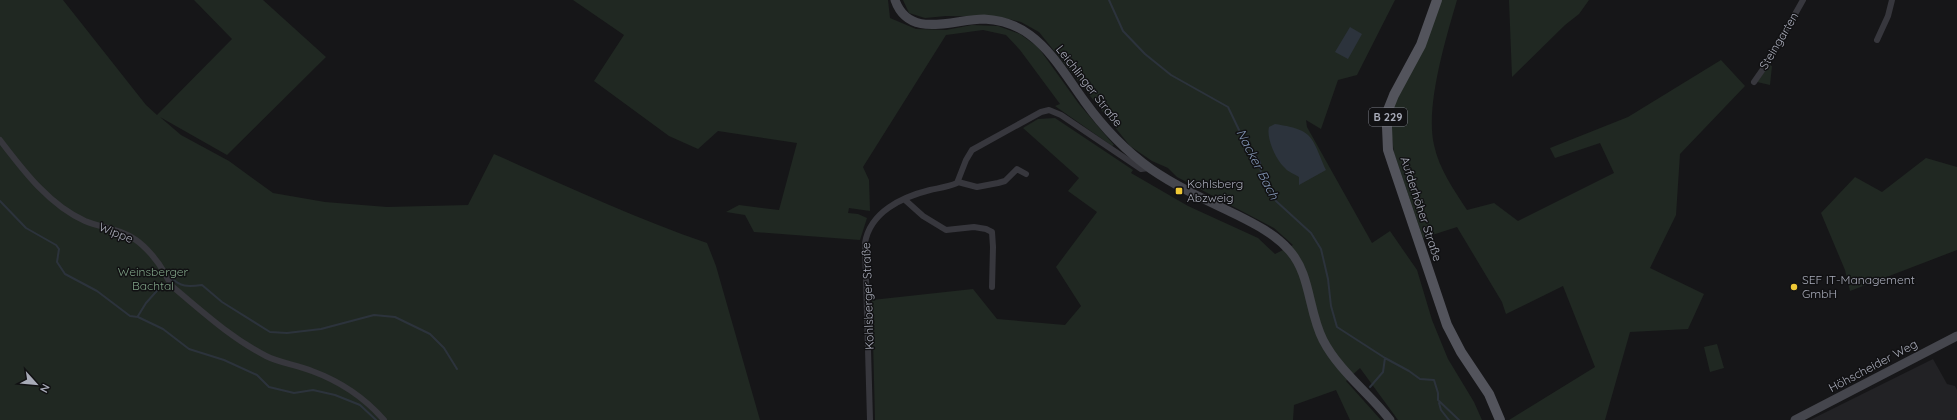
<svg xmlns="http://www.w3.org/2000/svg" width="1957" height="420" viewBox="0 0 1957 420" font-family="Quicksand,sans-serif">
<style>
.built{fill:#222225}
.green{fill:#202822}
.water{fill:#2c333c}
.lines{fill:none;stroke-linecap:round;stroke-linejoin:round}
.stream{stroke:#2c333c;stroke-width:2}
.street{stroke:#37373d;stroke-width:6}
.secondary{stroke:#45464d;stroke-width:9}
.primary{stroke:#53545c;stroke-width:10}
.poi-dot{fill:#efc836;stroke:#111113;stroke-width:1.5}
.labels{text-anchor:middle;stroke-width:3;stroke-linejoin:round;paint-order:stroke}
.shield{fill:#111113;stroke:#7b7d86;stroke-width:1}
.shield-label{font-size:11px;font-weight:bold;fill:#a8abb8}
.street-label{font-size:12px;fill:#a8abb8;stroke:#111113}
.poi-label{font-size:12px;fill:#a8abb8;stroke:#111113;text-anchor:start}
.park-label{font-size:12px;fill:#7fa286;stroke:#111113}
.water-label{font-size:13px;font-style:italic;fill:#8094b2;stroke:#111113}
</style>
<rect width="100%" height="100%" fill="#161618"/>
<path class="built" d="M1933,359L1947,384L1955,386L1957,390V420H1810Z"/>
<path class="green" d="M0,0H63L146,105L157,115L232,39L194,0H263L326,57L227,155L160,117L181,135L229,161L273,193L325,202L387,207L468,205L494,154C564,185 634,218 707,243L716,266L760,420H0Z
M573,0H888L890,18L916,29L946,30L972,25L998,26L1020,34L1038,47L1079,104L1114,145L1112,146L1055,106L1060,104L1020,50L1006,35L983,30L946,35L863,167L869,180L870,211L849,208L848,213L858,214L867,218L860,240L754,232L745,215L726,212L739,205L779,210L797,143L718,131L698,149L669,136L594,81L624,35Z
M903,0H1395L1357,75L1338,80L1321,129L1306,120L1307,127L1372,243L1390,231L1417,270L1432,320L1448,359L1474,402L1482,420H1398L1360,368L1346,381L1381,420H1350L1336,390L1294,405L1293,420H875L872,300L973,289L997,319L1065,325L1081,306L1056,267L1097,212L1068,191L1079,178L1023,128L1038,119L1055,118L1133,170L1131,173L1188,206L1258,238L1275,254L1293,245L1274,228L1177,177L1168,168L1152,161L1130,146L1039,32L1021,22L1000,17L946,16L925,18L909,13Z
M1441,0H1457C1446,38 1425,106 1434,145C1439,169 1454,190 1467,210L1494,203L1518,221L1614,173L1600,143L1555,158L1550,148L1628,117L1721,60L1745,86L1680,154L1676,215L1650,268L1704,294L1688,329L1630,332L1605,420H1509L1595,367L1563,286L1506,314L1502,302L1457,227L1423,238L1394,153L1391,130L1393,107Z
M1509,0H1589L1579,14L1565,25L1512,77Z
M1769,65L1772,66L1770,85L1757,82Z
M1926,158L1957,167V250L1850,291L1845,270L1821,213L1855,177L1882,192Z
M1717,344L1724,368L1710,372L1704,347Z"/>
<path class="water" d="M1350,27L1362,34L1348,59L1335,52Z
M1275,124C1314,130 1311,136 1326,170L1299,185V177C1295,174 1288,172 1285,168C1276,160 1266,138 1269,127Z"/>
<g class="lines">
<path class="stream" d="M1109,0L1123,31L1145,54L1171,75L1228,107L1240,132L1260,162L1261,175L1276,201L1311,233L1321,249L1328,279L1331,306L1337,327L1385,358L1409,371L1420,379L1434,380L1438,393V400L1459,420
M0,201L26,228L56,245L59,249L57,262L65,274L97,291L130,316L138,317L163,329L189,349L224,360L257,375L269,387L294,393L313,390L335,395L360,405L376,420
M170,277C181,287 187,287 202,285L222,302L270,332L287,333L321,329L374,315L395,317L430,334L444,348L457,369
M138,316L146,303L163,284
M1370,387L1383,372L1385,358
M1439,403L1441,410L1449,420"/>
<path class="street" d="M1877,40L1888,16L1892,0
M1754,82L1768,62L1803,0
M0,140C23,170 49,205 85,221C102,228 121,229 136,240C146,247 158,261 164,272C167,278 169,282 173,287C203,312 231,338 266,356C280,363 297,365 312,371C339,381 365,398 384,420
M958,182L977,187L998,183L1005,181L1017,169L1026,174
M904,199L923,216L946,230L974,227L986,229L992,232L993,247L992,287
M870,420L865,243C870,212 902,197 930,190C939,188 948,187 957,183L966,160L972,150L1041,112L1049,110L1061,115L1141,169L1149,168"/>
<path class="secondary" d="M895,0C909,40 953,19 984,19C1001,20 1017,25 1030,35C1053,52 1068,79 1085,102C1103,127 1126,151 1151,169C1177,187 1208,201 1237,215C1255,224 1275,234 1289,250C1311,274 1308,311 1323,340C1339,371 1369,393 1390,420
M1795,420L1957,336"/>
<path class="primary" d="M1437,0L1421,45L1394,95L1388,110L1387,127L1388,150L1394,168L1447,325L1461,352L1489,394L1500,420"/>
</g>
<g class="poi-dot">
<rect x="1175" y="187" width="8" height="8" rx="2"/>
<circle cx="1794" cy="287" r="4"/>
</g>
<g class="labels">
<rect class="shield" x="1369" y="108" width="38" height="18" rx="3"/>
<g class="shield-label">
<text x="1388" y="121">B 229</text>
</g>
<g class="street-label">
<text transform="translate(1779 41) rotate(-59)" y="4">Steingarten</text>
<text transform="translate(1089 86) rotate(52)" y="4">Leichlinger Straße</text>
<text transform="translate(1421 209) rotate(72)" y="4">Aufderhöher Straße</text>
<text transform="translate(116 233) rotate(22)" y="4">Wippe</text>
<text transform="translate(868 296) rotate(-92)" y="4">Kohlsberger Straße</text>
<text transform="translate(1873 366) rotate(-28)" y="4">Höhscheider Weg</text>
</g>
<g class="poi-label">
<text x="1187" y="188">Kohlsberg<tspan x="1187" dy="14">Abzweig</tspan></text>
<text x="1802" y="284">SEF IT-Management<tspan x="1802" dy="14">GmbH</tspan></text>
</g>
<g class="park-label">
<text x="153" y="276">Weinsberger<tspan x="153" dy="14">Bachtal</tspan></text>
</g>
<g class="water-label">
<text transform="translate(1258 164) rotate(63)" y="5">Nacker Bach</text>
</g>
</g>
<g transform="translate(36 384) rotate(117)" stroke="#111113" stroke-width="3" paint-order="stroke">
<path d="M0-3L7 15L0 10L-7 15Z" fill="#a8abb8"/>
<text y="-6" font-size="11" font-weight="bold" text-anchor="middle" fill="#a8abb8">N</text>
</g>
</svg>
